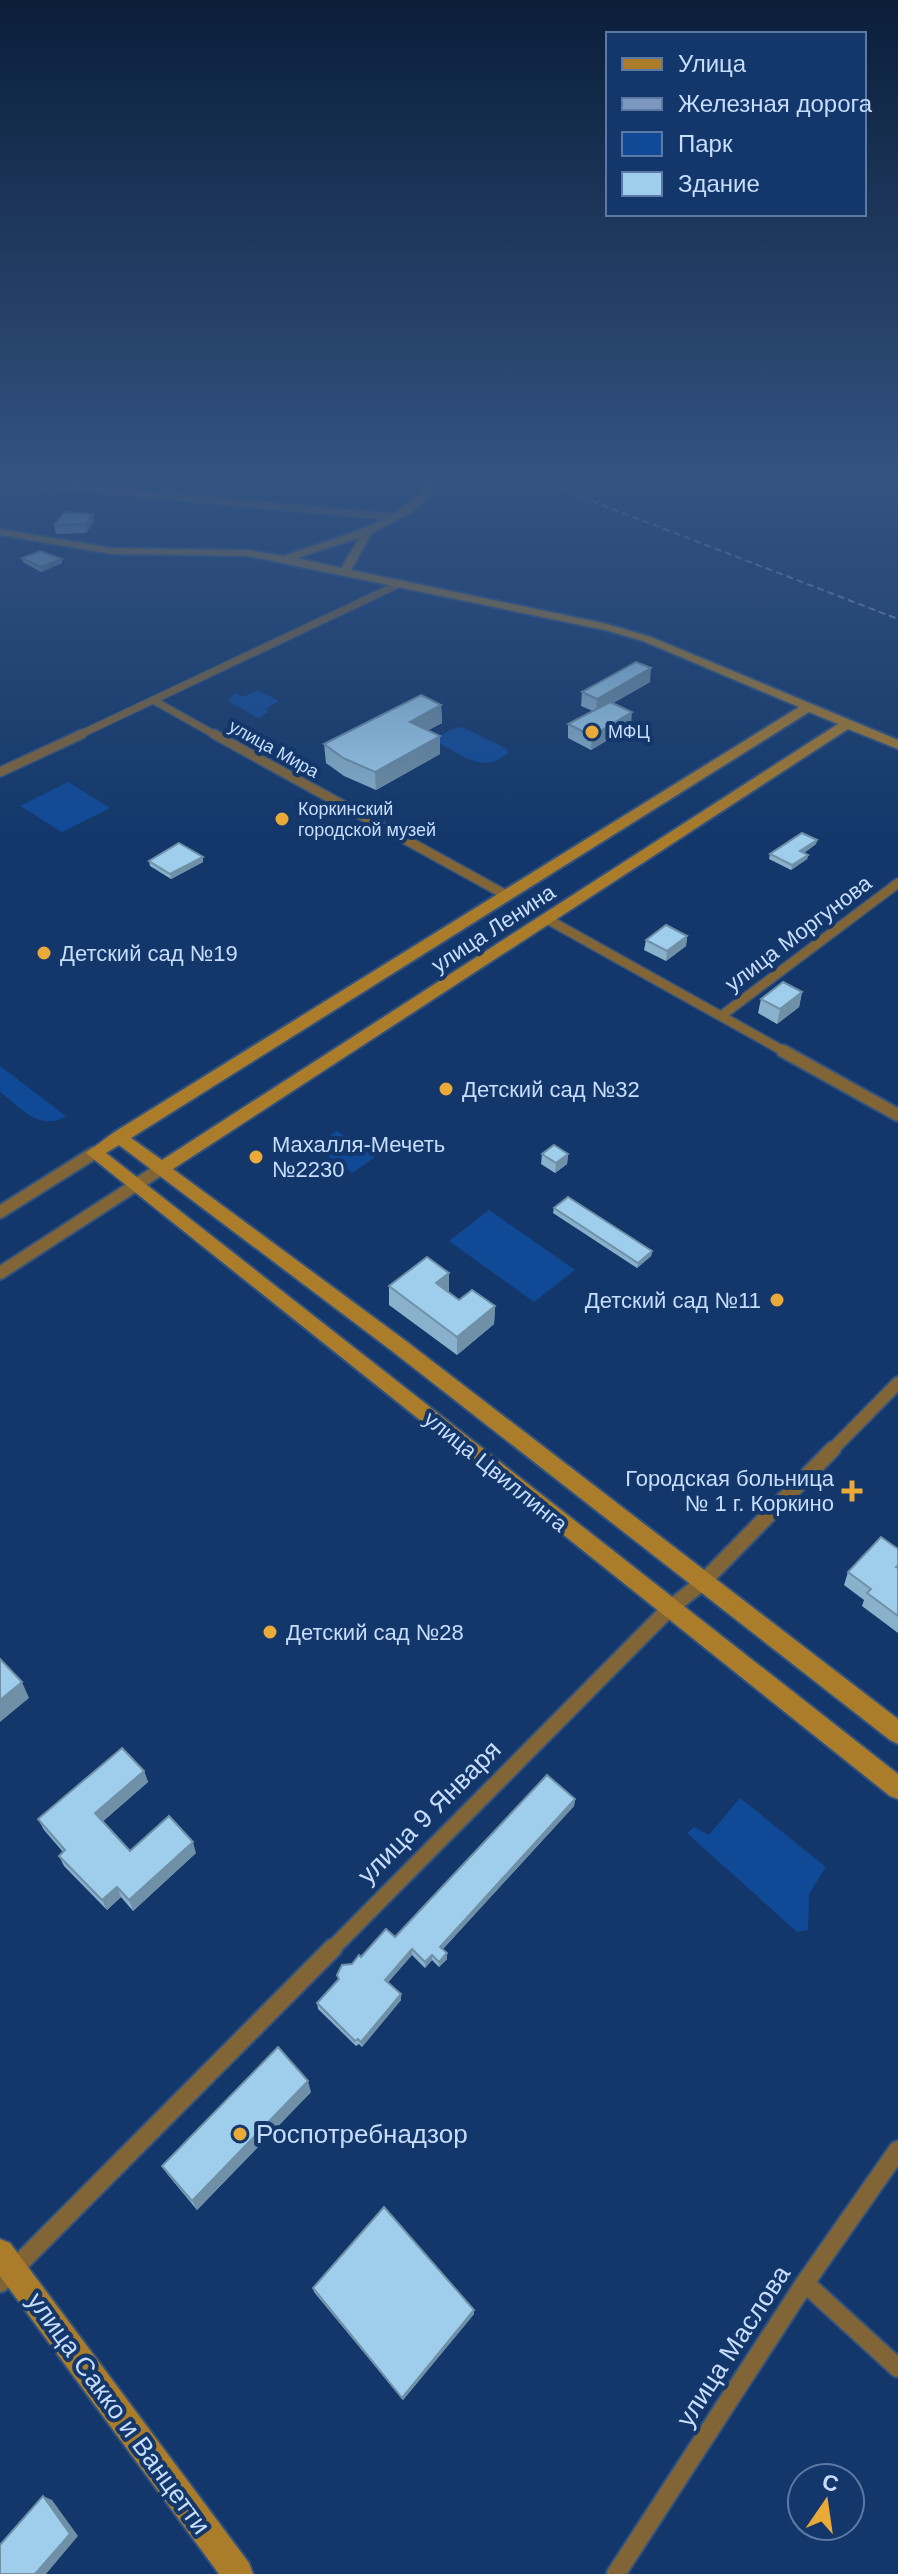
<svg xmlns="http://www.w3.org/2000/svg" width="898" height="2574" viewBox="0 0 898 2574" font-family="Helvetica,sans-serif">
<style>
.green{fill:#104a97}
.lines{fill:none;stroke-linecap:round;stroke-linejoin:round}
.street-far4-casing{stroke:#305281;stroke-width:9}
.street-far3-casing{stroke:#305281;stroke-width:12}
.street-far2-casing{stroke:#305281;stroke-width:16}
.street-far1-casing{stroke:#305281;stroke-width:19}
.street-casing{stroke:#305281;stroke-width:22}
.secondary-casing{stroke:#305281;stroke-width:4}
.street-far4{stroke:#826536;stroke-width:7}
.street-far3{stroke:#826536;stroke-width:9}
.street-far2{stroke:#826536;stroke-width:12}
.street-far1{stroke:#826536;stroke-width:15}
.street{stroke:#826536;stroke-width:18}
.secondary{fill:#ab7c29;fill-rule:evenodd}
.rail{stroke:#7c98bf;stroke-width:2;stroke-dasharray:7 4;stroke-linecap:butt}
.wall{fill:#89b1cc}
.shaded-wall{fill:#6f90a6}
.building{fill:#9fceed;stroke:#6f90a6;stroke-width:2}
.poi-dot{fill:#eaaa38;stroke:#13376a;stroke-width:3}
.labels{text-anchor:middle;stroke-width:8;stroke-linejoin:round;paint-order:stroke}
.far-poi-label{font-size:18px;fill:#c7ddfc;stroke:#13376a;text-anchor:start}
.far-street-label{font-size:18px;fill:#c7ddfc;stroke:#13376a}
.street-label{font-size:22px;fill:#c7ddfc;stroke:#13376a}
.poi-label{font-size:22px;fill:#c7ddfc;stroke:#13376a;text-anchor:start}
.near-street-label{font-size:26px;fill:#c7ddfc;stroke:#13376a}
.near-poi-label{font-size:26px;fill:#c7ddfc;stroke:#13376a;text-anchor:start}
</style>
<rect width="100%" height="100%" fill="#13376a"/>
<path class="green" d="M257,690L279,701L265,709L269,712L258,718L228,701L236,693L243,697Z
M462,727L507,749L508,753C484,774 463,756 439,743L436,738L452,729Z
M68,782L110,808L62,832L20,806Z
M0,1066L66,1116C40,1132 21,1108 0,1092Z
M337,1131L375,1157L352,1173L314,1146Z
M489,1210L575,1270L534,1302L449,1241Z
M740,1798L826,1867L809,1894L808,1930L797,1932L687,1833L694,1827L709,1835Z"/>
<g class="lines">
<defs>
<path id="street-far4" d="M2,481L393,517
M162,496L175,481
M153,700L217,736
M77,736L401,583"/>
<path id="street-far3" d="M214,734L506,895
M0,772L82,734
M547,919L787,1053
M721,1016L898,883"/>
<path id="street-far2" d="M783,1051L898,1115
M0,1212L94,1153
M0,1273L162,1168
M831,1451L898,1383"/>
<path id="street-far1" d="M331,1950L669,1609L703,1582L833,1449"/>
<path id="street" d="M0,2283L333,1948
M805,2283L898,2368
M616,2574L805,2283L898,2150"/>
<path id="secondary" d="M430,481H440L427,498L412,512L372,533L351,570L607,624L651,637L898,740V749L848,729L173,1169L406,1341L898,1719V1744L890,1740L392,1351L119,1145L106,1153L898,1774V1799L890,1796L86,1153L113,1133L799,707L643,641L605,630L248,556L112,554L0,535V529L112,548L248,550L283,556L343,536L386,519L420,494ZM359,538L341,568L297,558ZM809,712L838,724L162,1160L131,1138Z
M0,2239L10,2243L249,2563L253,2574H219L0,2276Z"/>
</defs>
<use href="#street-far4" class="street-far4-casing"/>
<use href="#street-far3" class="street-far3-casing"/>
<use href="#street-far2" class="street-far2-casing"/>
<use href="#street-far1" class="street-far1-casing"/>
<use href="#street" class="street-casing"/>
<use href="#secondary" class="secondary-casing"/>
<use href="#street-far4" class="street-far4"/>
<use href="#street-far3" class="street-far3"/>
<use href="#street-far2" class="street-far2"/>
<use href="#street-far1" class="street-far1"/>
<use href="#street" class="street"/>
<use href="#secondary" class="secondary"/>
<path class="rail" d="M540,481L898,619"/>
</g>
<path class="wall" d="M93,514L94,522L86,533L56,534L54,525Z
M22,558L62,563L41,572L23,562Z
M650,682L613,703L631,726L591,750L568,738V724L593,711L581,706L582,692Z
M441,705L442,723L428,730L440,754L376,790L344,776L326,763L324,744Z
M817,840L816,844L804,853L808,855L807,859L791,870L769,859L770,854Z
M203,857V862L171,879L150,866L149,861Z
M687,936L686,946L666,961L644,950L646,940Z
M802,992L799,1007L777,1024L758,1013L761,999Z
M542,1154H568L567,1164L555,1173L541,1164Z
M554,1208L652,1251L651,1256L637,1268L553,1213Z
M389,1286L449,1291L448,1292L459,1300L495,1306L494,1324L457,1355L389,1305Z
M898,1549V1633L862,1606L864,1600L844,1585L848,1572Z
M144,1771L148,1782L103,1821L130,1851L196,1853L133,1911L121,1897L107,1910L64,1866L59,1856L63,1852L44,1830L38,1819Z
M575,1799L574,1806L443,1949L447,1953V1959L439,1967L432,1960L425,1968L412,1955L388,1982L401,1994V2000L362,2047L359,2044L356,2046L318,2009L317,2003L338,1980L337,1975L361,1957L395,1937Z
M311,2092L197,2210L168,2175L162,2166Z
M313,2288L474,2310V2314L403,2400L314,2292Z"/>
<path class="shaded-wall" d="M93,514L94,522L86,533L85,524Z
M62,559V563L41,572L40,567Z
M651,668L650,682L596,713L597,699Z
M441,705L442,723L410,740V722Z
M632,712L631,726L591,750L592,736Z
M440,736V754L376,790L375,772Z
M817,840L816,844L799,856L800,851Z
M808,855L807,859L791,870L792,865Z
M203,857V862L171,879L170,874Z
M687,936L686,946L666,961L667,951Z
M802,992L799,1007L777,1024L780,1009Z
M568,1154L567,1164L555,1173L556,1163Z
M652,1251L651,1256L637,1268L638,1263Z
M449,1273V1291L436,1302V1283Z
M495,1306L494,1324L457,1355V1337Z
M22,1682L29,1698L0,1722V1700Z
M144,1771L148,1782L100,1824L95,1813Z
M575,1799L574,1806L440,1952V1947Z
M193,1842L196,1853L133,1911L129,1900Z
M117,1887L121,1897L107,1910L102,1900Z
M412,1949V1955L386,1985L385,1980Z
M447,1953V1959L439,1967V1962Z
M432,1955V1960L425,1968V1962Z
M401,1994V2000L362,2047L361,2042Z
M308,2081L311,2092L197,2210L192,2201Z
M474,2310V2314L403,2400L402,2398Z
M43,2496L52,2500L78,2536L46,2574H35Z"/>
<path class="building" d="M65,512L93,514L85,524L54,525Z
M40,551L62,559L40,567L22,558Z
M636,662L651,668L597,699L582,692Z
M421,695L441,705L410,722L440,736L375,772L343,758L324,744Z
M610,702L632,712L592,736L568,724Z
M802,833L817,840L800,851L808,855L792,865L770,854Z
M179,843L203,857L170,874L149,861Z
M666,925L687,936L667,951L646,940Z
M783,982L802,992L780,1009L761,999Z
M554,1145L568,1154L556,1163L542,1154Z
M568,1197L652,1251L638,1263L554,1208Z
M427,1257L449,1273L436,1283L459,1300L472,1290L495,1306L457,1337L389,1286Z
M881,1537L898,1549V1565L896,1567L898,1568V1616L867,1593L871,1589L848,1572Z
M0,1659L22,1682L0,1700Z
M122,1748L144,1771L95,1813L130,1851L169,1816L193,1842L129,1900L117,1887L102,1900L59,1856L65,1850L38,1819Z
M547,1775L575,1799L440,1947L447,1953L439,1962L432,1955L425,1962L412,1949L385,1980L401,1994L361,2042L358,2039L355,2041L317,2003L339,1979L337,1975L342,1965L352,1964L359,1955L361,1957L386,1929L395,1937Z
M278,2047L308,2081L192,2201L162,2166Z
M384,2207L474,2310L402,2398L313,2288Z
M43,2496L70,2534L35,2574H0V2545Z"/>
<linearGradient id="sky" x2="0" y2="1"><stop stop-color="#0a1e3a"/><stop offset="0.57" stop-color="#335381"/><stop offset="1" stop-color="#335381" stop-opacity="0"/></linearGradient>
<rect width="898" height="842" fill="url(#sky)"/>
<g class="poi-dot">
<circle cx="592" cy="732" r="8"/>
<circle cx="282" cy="819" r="8"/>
<circle cx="44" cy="953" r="8"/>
<circle cx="446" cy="1089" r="8"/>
<circle cx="256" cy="1157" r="8"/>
<circle cx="777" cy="1300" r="8"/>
<path d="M848 1479h8v8h8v8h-8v8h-8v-8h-8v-8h8z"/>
<circle cx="270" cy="1632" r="8"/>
<circle cx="240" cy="2134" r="8"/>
</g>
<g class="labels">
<g class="far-poi-label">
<text x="608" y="738">МФЦ</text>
<text x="298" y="815">Коркинский<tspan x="298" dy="21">городской музей</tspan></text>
</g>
<g class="far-street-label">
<text transform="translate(274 749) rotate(29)" y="6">улица Мира</text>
</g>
<g class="street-label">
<text transform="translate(493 928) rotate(-33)" y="8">улица Ленина</text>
<text transform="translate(798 933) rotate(-37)" y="8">улица Моргунова</text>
<text transform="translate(496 1471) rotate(39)" y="8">улица Цвиллинга</text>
</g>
<g class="poi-label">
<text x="60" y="961">Детский сад №19</text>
<text x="462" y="1097">Детский сад №32</text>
<text x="272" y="1152">Махалля-Мечеть<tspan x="272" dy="25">№2230</tspan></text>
<text x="761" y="1308" text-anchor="end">Детский сад №11</text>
<text x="834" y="1486" text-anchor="end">Городская больница<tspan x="834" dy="25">№ 1 г. Коркино</tspan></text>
<text x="286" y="1640">Детский сад №28</text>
</g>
<g class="near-street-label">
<text transform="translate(429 1812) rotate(-45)" y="9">улица 9 Января</text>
<text transform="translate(733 2346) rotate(-57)" y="9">улица Маслова</text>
<text transform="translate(119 2413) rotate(54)" y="9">улица Сакко и Ванцетти</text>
</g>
<g class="near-poi-label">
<text x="256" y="2143">Роспотребнадзор</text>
</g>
</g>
<rect x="606" y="32" width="260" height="184" fill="#13376a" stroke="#5b79a4" stroke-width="2"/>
<rect x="622" y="58" width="40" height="12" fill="#ab7c29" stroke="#5b79a4" stroke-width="2"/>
<text x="678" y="72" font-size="24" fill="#c7ddfc">Улица</text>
<rect x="622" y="98" width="40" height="12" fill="#7c98bf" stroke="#5b79a4" stroke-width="2"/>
<text x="678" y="112" font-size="24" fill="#c7ddfc">Железная дорога</text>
<rect x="622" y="132" width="40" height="24" fill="#104a97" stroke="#5b79a4" stroke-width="2"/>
<text x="678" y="152" font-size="24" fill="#c7ddfc">Парк</text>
<rect x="622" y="172" width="40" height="24" fill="#9fceed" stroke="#5b79a4" stroke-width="2"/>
<text x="678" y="192" font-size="24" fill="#c7ddfc">Здание</text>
<g transform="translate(826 2502) rotate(13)"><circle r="38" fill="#13376a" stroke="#5b79a4" stroke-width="2"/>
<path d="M0-6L14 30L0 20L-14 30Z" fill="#eaaa38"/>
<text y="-12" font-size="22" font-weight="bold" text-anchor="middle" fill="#c7ddfc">С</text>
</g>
</svg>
